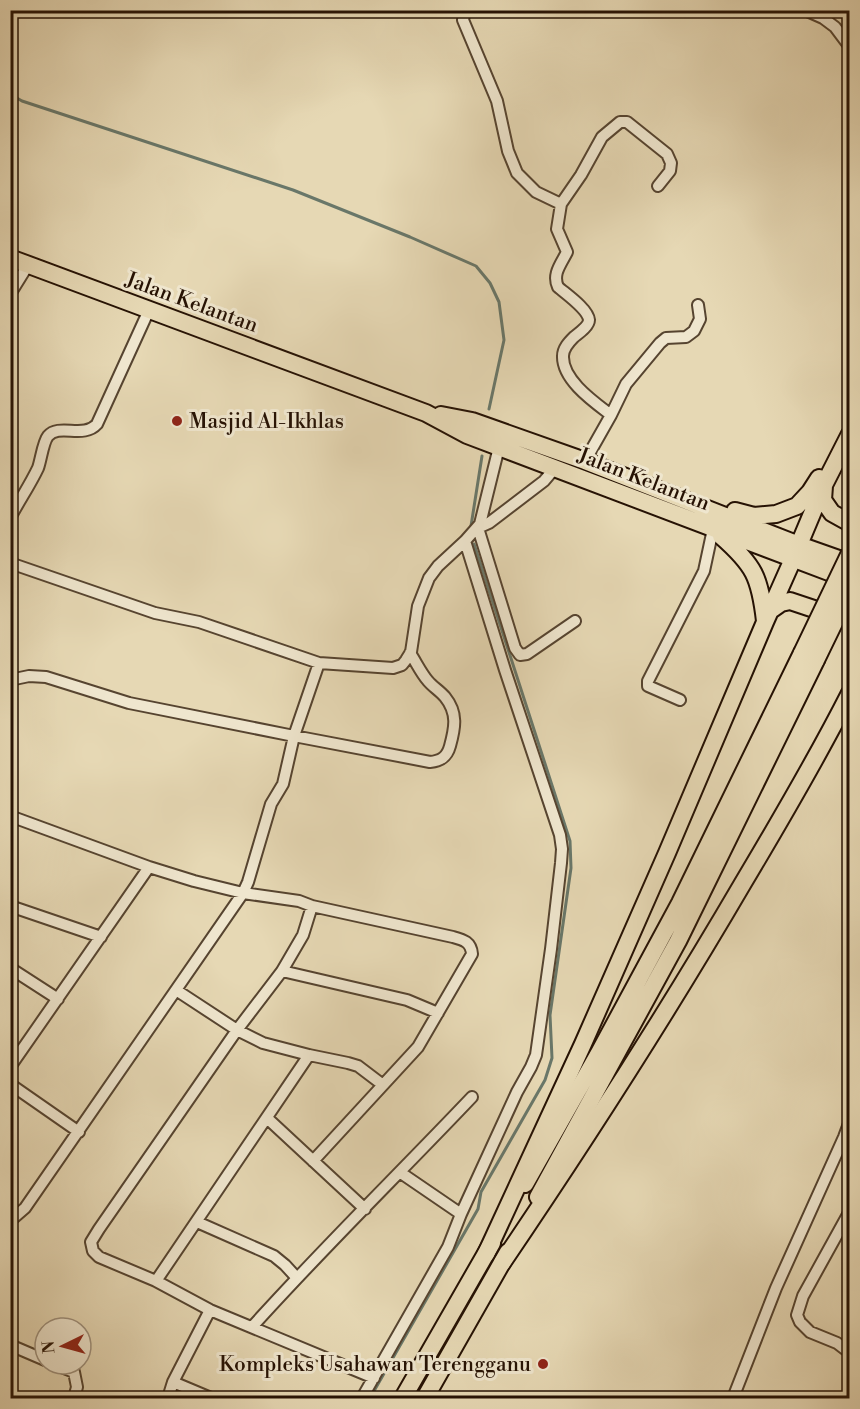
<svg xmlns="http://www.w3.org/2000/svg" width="860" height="1409" viewBox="0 0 860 1409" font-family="'Libre Bodoni',serif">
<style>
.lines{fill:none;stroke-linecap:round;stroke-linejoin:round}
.stream{stroke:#697769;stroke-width:3}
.minor-casing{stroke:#564430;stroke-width:14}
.primary-casing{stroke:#261204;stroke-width:20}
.trunk-casing{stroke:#261204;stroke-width:20}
.minor{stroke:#efe6ce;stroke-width:10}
.primary{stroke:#e6d8b4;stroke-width:16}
.trunk{stroke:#e6d8b4;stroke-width:16}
.primary-bridge-casing{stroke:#261204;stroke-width:20;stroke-linecap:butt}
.primary-bridge{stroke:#e6d8b4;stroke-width:16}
.poi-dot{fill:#8f2418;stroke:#efe6ce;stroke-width:2}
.labels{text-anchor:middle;stroke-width:6;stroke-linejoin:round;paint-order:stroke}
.street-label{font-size:21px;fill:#261204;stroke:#efe6ce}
.poi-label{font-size:21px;fill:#261204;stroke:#efe6ce;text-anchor:start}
</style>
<rect width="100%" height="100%" fill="#e6d8b4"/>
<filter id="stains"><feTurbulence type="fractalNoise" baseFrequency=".00333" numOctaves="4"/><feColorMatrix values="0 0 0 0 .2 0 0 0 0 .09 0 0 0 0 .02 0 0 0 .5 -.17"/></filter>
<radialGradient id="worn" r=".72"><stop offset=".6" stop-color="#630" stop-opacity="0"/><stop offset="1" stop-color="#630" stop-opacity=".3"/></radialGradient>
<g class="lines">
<path class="stream" d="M10,94L22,101L293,190L410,237L476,266L490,283L499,302L504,340L489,409
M471,526L482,456
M370,1398L478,1209L481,1192L545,1080L552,1058L550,1015L571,868L570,841L474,544"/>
<defs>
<path id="minor" d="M465,10L463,20L497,101L508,151L517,173L536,192L561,204L557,229L567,252C561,264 552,274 558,287C566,294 588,309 589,320C589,326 579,333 574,337C569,342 563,348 563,356C562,380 594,402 611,415L585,461
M805,10L823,18L835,27L850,47
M561,204L581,175L602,137L620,122H627L667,154L671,163L670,171L658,186
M10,294L28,265
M611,415L626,384L660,343L666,338L686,337L694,331L700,319L698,305
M555,468L544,481L489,523L478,528L515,648L520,655L527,654L575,621
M10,518C19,501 30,485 38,468C41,460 43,442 48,436C59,423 84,439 97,424L149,310
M10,563L155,613L199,622L319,663L393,668L402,665L406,660L411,652L418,606L429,578L438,566L465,541L480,524L499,447
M10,680L29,676L46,677L129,703L294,736L430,762C441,761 447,757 450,746C455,728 458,713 445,697C440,691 433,687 428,681C421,673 416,662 410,653
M680,700L648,686V681L704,571L713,529
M10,816L149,867L194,881L243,893L299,901L312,906L453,937C464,940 471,942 472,954L418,1047L313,1161
M10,906L101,937
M312,906L303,935L282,971L237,1030L99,1229L91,1242L93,1251L99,1257L156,1281L210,1310L374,1378
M10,968L58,999
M282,971L407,1000L438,1013
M176,990L237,1030L263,1043L309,1055L348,1063L358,1066L383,1085
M10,1067L149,867
M10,1084L79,1132
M267,1118L365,1209
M401,1173L461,1214
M850,1211L803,1296L797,1315L800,1322L810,1332L837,1343L850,1353
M10,1221L25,1208L243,893L248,882L271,804L283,784L294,736L319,663
M197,1222L274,1256L285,1265L297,1278
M156,1281L309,1055
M252,1327C323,1248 399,1174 472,1097
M10,1345L45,1360
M54,1364L74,1372L77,1387L74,1398
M173,1382L211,1398
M168,1398L173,1382L210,1310
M362,1398L448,1247L461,1214L517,1092L531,1067L536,1055L551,949L561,863L562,849L560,835L505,670L465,541
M733,1398L776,1288L844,1137L850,1121"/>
<path id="primary" d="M525,1184L599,1053L680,903L802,653
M538,1197L678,941L816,660
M403,1398L492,1243
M425,1398L508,1252"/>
<path id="trunk" d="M10,258L426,413L467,435L850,580
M441,415L472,421L585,461L799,545L850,563
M824,486L823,500L832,513L850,523
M735,511L754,516L776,514L797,506L810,492L819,478
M721,536C754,565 760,577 765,621
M771,610L781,603L790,601L850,621
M486,1254L583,1044L667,853L765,622L793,559L824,485L850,434
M502,1263C586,1139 667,1013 743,883C780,821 817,758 850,693"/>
</defs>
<use href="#minor" class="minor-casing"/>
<use href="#primary" class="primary-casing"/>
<use href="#trunk" class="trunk-casing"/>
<use href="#minor" class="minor"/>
<use href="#primary" class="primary"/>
<use href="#trunk" class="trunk"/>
<defs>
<path id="primary-bridge" d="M802,653L850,553
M816,660L850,590"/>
</defs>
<use href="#primary-bridge" class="primary-bridge-casing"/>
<use href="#primary-bridge" class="primary-bridge"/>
</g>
<g class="poi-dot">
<circle cx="177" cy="421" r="6"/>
<circle cx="543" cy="1364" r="6"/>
</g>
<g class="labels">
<g class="street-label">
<text transform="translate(192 302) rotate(20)" y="7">Jalan Kelantan</text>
<text transform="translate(644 479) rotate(21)" y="7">Jalan Kelantan</text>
</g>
<g class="poi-label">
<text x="189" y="428">Masjid Al-Ikhlas</text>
<text x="531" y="1371" text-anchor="end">Kompleks Usahawan Terengganu</text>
</g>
</g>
<rect width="860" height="1409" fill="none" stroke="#e6d8b4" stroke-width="36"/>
<rect x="12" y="12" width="836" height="1385" fill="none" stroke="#261204" stroke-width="3"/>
<rect x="18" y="18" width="824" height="1373" fill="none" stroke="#261204" stroke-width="1.5"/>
<g transform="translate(63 1346) rotate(265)"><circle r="28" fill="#efe6ce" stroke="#9f917d" stroke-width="1.5"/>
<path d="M0-4.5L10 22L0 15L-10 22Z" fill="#8f2418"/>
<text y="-9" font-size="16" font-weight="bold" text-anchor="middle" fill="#261204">N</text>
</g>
<rect width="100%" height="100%" filter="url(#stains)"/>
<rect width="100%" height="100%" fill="url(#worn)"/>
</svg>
